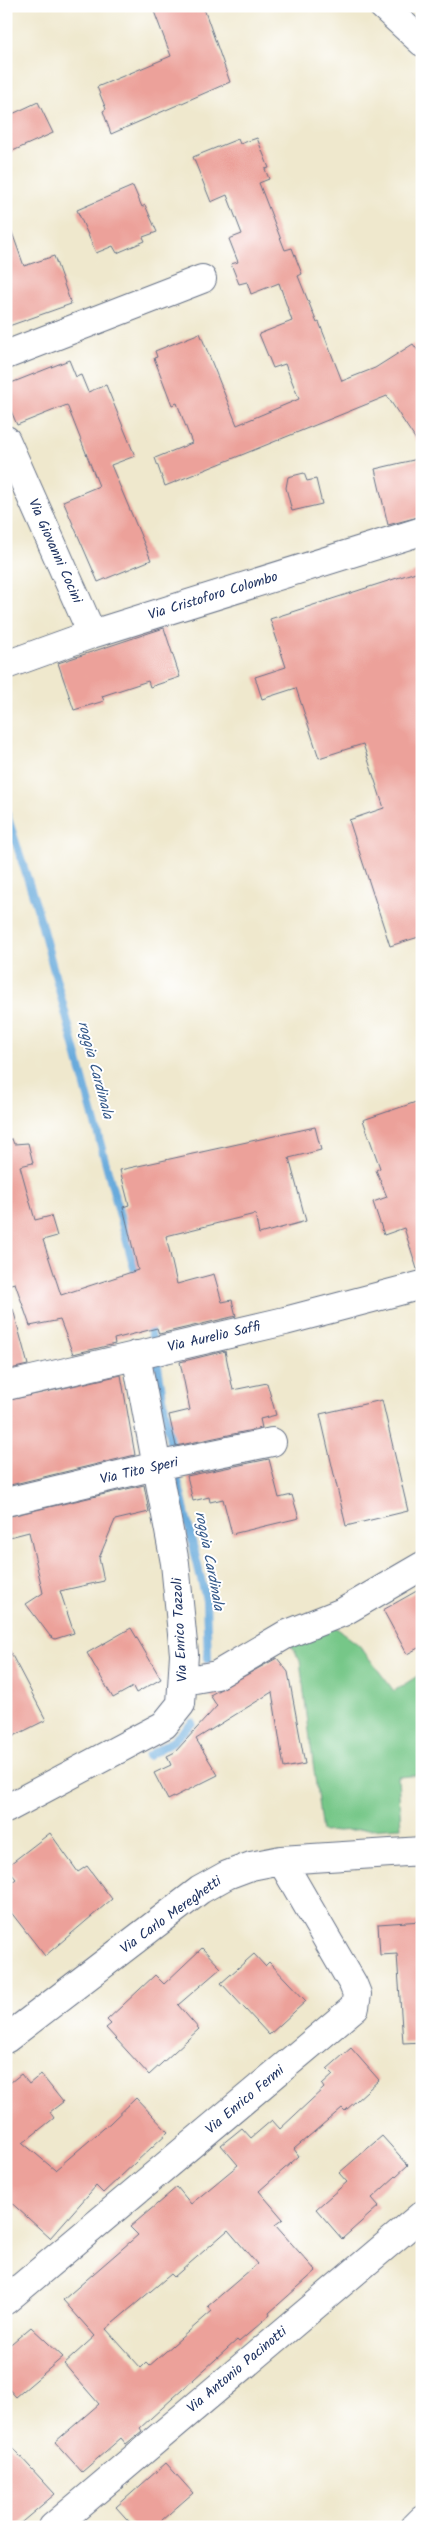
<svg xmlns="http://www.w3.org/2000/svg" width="428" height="2533" viewBox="0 0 428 2533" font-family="Kalam,sans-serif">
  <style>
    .green { fill: #76c788; stroke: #487b73 }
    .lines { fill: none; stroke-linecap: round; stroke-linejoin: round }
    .stream { stroke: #68aadc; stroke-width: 8 }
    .building { fill: #eca19a; fill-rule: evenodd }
    .minor-casing { stroke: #657085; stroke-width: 30 }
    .minor { stroke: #fff; stroke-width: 28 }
    .labels { text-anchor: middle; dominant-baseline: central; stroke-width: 4; stroke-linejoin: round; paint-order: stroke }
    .street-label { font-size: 14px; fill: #1b2f5e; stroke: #fff }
    .water-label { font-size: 15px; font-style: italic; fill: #365a8a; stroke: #fff }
  </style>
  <rect width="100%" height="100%" fill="#fff"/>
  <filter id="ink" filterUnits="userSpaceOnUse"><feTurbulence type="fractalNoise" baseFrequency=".02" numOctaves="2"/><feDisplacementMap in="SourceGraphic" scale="10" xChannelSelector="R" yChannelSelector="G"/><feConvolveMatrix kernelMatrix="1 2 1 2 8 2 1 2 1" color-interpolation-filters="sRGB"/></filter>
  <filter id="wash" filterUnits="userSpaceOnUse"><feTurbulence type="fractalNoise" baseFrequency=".0096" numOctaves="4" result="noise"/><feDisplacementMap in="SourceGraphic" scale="20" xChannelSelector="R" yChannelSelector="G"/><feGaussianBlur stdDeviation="1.12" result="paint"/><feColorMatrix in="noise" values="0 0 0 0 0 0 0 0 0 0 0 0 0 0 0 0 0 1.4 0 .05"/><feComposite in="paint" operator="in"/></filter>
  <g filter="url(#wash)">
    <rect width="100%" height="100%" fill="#efe8cd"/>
    <path class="green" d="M331,1624L359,1645L394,1691L422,1673V1775L398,1777L401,1827L322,1832L300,1661L290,1643Z"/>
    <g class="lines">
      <path class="stream" d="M6,812L37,908L137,1279
        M148,1322L152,1337
        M157,1360L172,1454
        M175,1469L206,1600L208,1659
        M148,1756L173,1741L192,1723"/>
    </g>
    <g id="blocks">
      <path class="building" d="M152,6H203L230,82L111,134L103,111L106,109L97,87L171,56Z
        M38,102L53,133L6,154V117Z
        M257,138L269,168L265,169L269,179L259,183L285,250L292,248L302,274L298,276L317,323L319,322L342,381L375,368L413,344L422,356V449L387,396L165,486L155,458L192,443L177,403L172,405L154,358L157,357L155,351L200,333L237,425L299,399L285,364L273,368L259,334L292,321L279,283L251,294L247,282L239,284L231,264L238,262L229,239L242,234L227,195L211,202L193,157L238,139L240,144Z
        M133,186L142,207L145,205L157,232L143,237L145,241L117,253L113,246L96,253L77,210Z
        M6,224H9L24,266L54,256L71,304L6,327Z
        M69,360L76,377L81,375L88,392L106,385L135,456L111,465L151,560L98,582L63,501L99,486L67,405L17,425L6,399V385Z
        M422,458V516L388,525L375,469Z
        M304,473L307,481L316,479L322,504L292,511L286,488L288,477Z
        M422,570V936L390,946L349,820L384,808L363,744L319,758L296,688L262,699L255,677L286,667L270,619Z
        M164,628L180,677L150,687L148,681L102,696L104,701L74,710L58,663Z
        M422,1100V1269H417L404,1228L384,1235L373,1202L387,1197L376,1170L380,1168L363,1120Z
        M315,1127L321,1150L289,1158L306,1221L259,1234L255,1214L166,1236L177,1284L214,1274L222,1302L232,1300L236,1316L159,1334L157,1328L114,1339L115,1344L73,1354L60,1320L30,1326L15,1283L6,1285V1140L12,1139L14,1144L28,1143L33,1163L20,1166L35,1220L51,1216L57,1236L43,1240L61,1295L138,1270L123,1207L129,1205L120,1170Z
        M13,1309L28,1365L6,1370V1310Z
        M225,1351L233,1390L267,1383L276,1415L260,1419L262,1428L176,1446L169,1415L190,1410L180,1362Z
        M121,1375L135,1455L6,1486V1401Z
        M382,1400L408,1511L346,1526L320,1414Z
        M269,1459L279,1498L292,1495L299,1518L232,1534L223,1499L210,1502L209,1497L193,1501L187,1476Z
        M144,1485L149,1512L115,1520L99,1558L104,1581L60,1591L74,1633L55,1639L50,1636L26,1604L43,1593L29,1532L6,1538V1517Z
        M422,1588V1646L407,1654L383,1610Z
        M131,1628L161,1679L136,1693L133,1687L113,1698L87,1653Z
        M6,1644L46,1720L6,1740Z
        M277,1658L288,1672L305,1764L284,1768L272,1692L196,1739L218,1775L168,1800L154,1773L171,1765L167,1756L175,1752L217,1706L210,1695Z
        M50,1833L78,1872L87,1866L112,1899L45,1956L6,1906V1887L16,1879L6,1867Z
        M422,1921V2042L403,2043L397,1954L380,1955L378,1924Z
        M202,1948L221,1968L178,2005L199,2029L149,2075L106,2028L111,2024L107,2020L155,1975L164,1984Z
        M254,1954L265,1966L269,1962L306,2001L269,2035L221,1983Z
        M351,2048L379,2080L345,2111L342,2108L294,2149L299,2156L259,2191L283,2219L275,2225L316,2271L269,2313L270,2315L239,2342L237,2340L140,2428L142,2431L126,2444L121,2438L82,2472L55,2442L99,2404L64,2364L95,2336L63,2300L138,2235L130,2227L177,2187L191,2204L238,2165L221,2145L242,2128L251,2138L272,2120L280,2129L324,2088L322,2085L333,2075L327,2069ZM228,2230L257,2264L208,2306L212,2311L149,2366L146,2363L141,2368L106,2329L171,2274L174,2277Z
        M21,2074L29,2084L41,2074L63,2102L50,2112L54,2118L23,2143L55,2170L110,2123L136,2098L168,2132L103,2193L96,2186L50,2238L6,2198V2086Z
        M382,2136L408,2165L372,2198L379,2206L342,2239L316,2209L347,2182L339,2173Z
        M31,2327L63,2357L16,2397L6,2386V2348Z
        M6,2441L55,2494L16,2527H6Z
        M166,2463L193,2493L154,2527H134L116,2507Z"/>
    </g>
  </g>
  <g filter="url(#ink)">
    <use href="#blocks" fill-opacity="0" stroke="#657085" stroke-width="1"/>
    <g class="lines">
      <defs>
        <path id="minor" d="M383,6L422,42
          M6,355L202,279
          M6,440L92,634
          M6,665L92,634L422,531
          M6,1386L285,1321L422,1285
          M6,1502L156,1466L272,1442
          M184,1681L217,1675L285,1635L343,1612L422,1566
          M6,1809L164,1725L181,1704L184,1654L175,1563L136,1355
          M6,2039L200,1890L227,1875L251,1866L281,1860L422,1851
          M6,2300L355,2007L357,1994L353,1984L281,1860
          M53,2527L422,2215
          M415,2527L422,2520"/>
      </defs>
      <use href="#minor" class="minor-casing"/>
      <use href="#minor" class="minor"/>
    </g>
  </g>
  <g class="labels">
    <g class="street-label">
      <text transform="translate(55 551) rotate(66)">Via Giovanni Cocini</text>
      <text transform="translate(213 596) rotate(-17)">Via Cristoforo Colombo</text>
      <text transform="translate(214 1337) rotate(-13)">Via Aurelio Saffi</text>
      <text transform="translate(139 1471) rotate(-13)">Via Tito Speri</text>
      <text transform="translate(180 1630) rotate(-93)">Via Enrico Tazzoli</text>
      <text transform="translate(171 1915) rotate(-36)">Via Carlo Mereghetti</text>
      <text transform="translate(245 2100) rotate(-40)">Via Enrico Fermi</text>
      <text transform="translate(237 2370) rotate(-40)">Via Antonio Pacinotti</text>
    </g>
    <g class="water-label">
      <text transform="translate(95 1070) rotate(75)">roggia Cardinala</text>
      <text transform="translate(209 1561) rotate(79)">roggia Cardinala</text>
    </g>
  </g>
  <rect width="428" height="2533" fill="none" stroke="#fff" stroke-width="25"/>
</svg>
